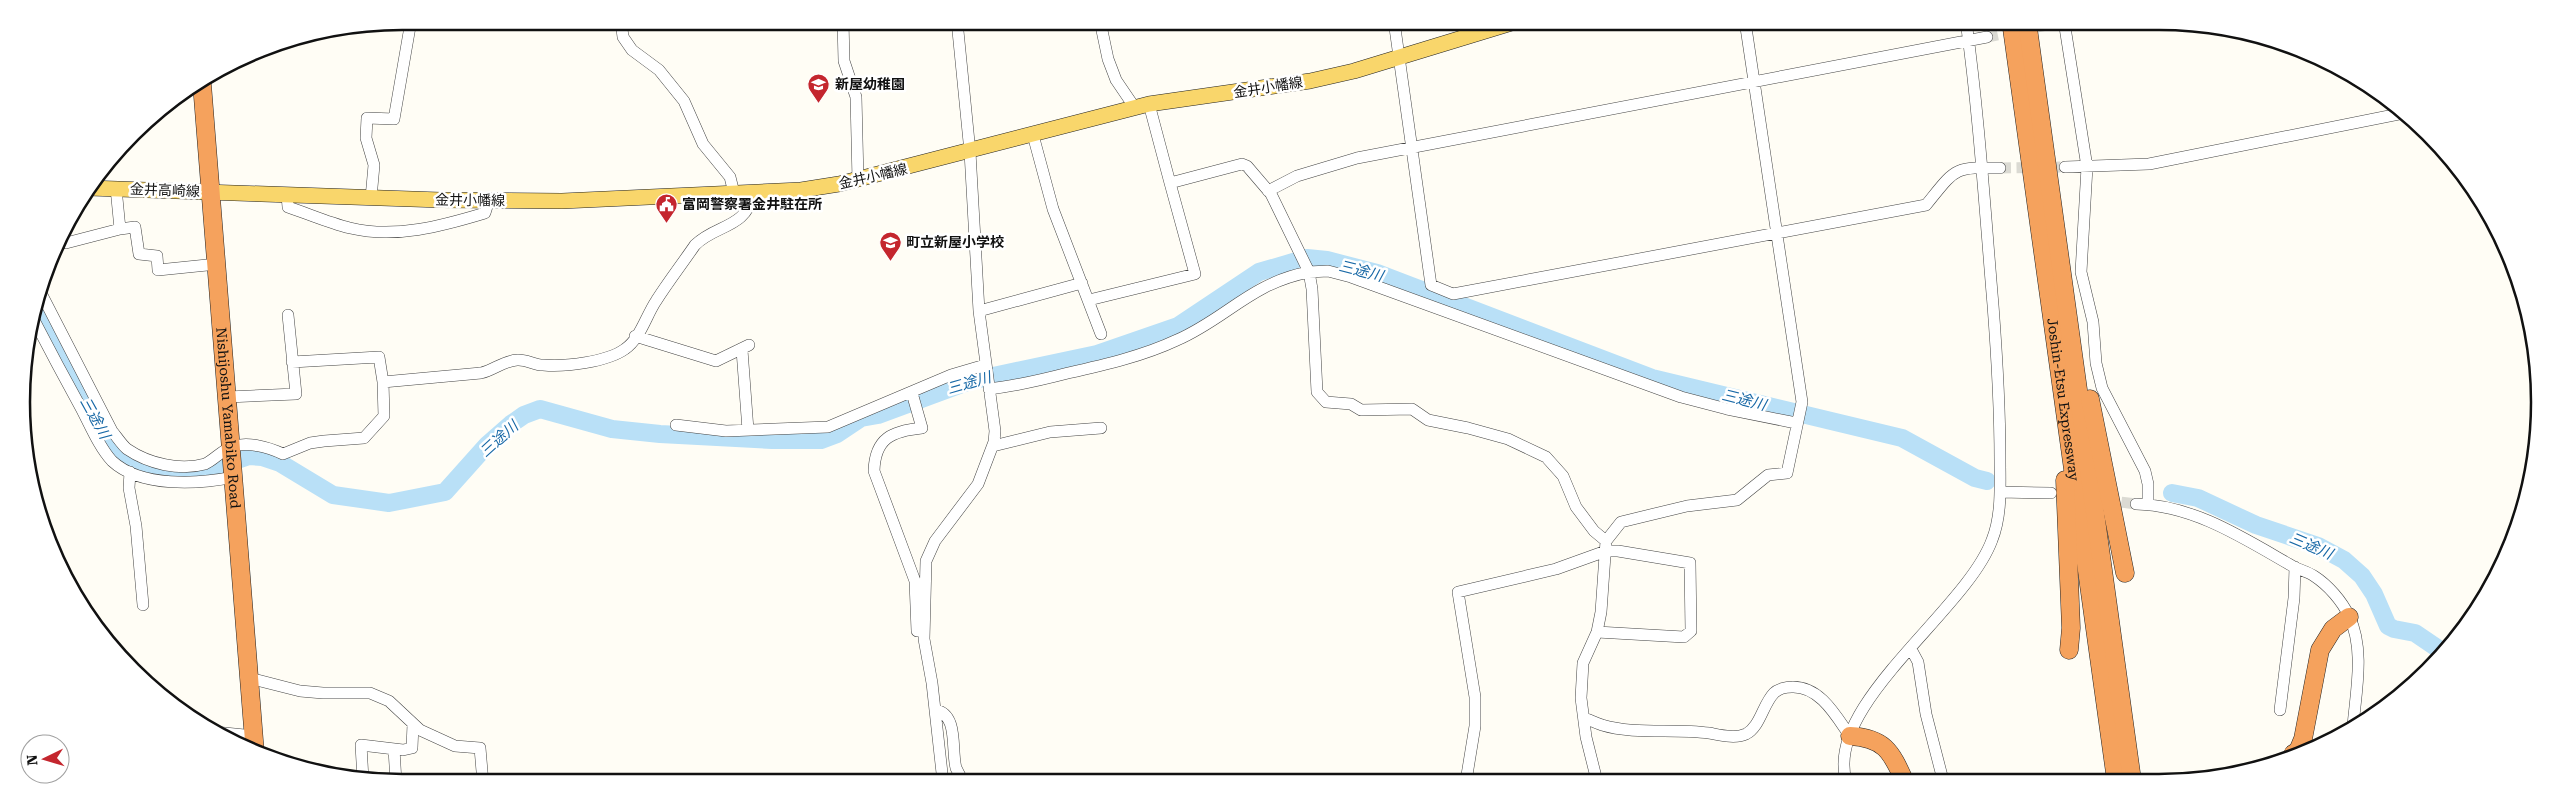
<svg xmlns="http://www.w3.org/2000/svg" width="2561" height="804" viewBox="0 0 2561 804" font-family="'Roboto Serif','Noto Sans JP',serif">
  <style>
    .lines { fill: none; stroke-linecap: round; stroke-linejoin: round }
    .river { stroke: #b9e0f7; stroke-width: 18 }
    .minor-tunnel { stroke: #dbdad3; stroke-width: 11; stroke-dasharray: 11 5.5; stroke-linecap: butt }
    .minor-casing { stroke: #444; stroke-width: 12 }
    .major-casing { stroke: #222; stroke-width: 16 }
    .highway-casing { stroke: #222; stroke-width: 19 }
    .minor { stroke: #fff; stroke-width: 11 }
    .major { stroke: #f9d66b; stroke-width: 15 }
    .highway { stroke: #f5a25d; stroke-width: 18 }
    .labels { text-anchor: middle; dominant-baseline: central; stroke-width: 5; stroke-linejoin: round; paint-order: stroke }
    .poi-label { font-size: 14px; font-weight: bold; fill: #111; stroke: #fff; text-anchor: start }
    .street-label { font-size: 14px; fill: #111; stroke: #fff }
    .water-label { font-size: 15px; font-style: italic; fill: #1768a6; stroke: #fff }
    .rim { fill: none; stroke: #111; stroke-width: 2.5 }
  </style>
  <rect width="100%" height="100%" fill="#fffdf5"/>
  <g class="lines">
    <path class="river" d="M38,309L102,432L114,451L134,465L153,472L193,475L249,456L262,457L280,463L333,495L389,503L445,492L487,445L511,424L524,415L540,409L612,429L660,434L772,440H821L837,434L861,418L878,415L970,381L1097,354L1178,326L1259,272L1307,258L1327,260L1377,273L1652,378L1902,438L1975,478L1987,481
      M2172,493L2198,498L2256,525L2318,546L2344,560L2362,576L2374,594L2388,626L2394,629L2415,633L2443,652"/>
    <path class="minor-tunnel" d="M1987,37L2047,25
      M2000,168L2065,167
      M2105,500L2136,504"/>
    <defs>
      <path id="minor" d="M621,21L623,37L632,50L659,70L684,101L703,144L730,177L734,193
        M843,21L844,61L856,97L858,180
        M1100,21L1108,59L1116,80L1135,108
        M1394,21L1431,285L1453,294L1926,205C1956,168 1953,167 2000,168
        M2064,21L2087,167L2081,272L2093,322L2096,363L2102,388L2145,471L2148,484V504
        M2047,25L2064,21
        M1033,135L1053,209L1101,334
        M2065,167L2149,164L2404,113
        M1268,191L1297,176L1357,158L1987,37
        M287,195L288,207C309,214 329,223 350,228C395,239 442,226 485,213L489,200
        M371,198L374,165L366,138L367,118L394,119L411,21
        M120,229L135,227L139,254L157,256L158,270L217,264
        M66,243L120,229L116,188
        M42,295L112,431C117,437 122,445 127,449C149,464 180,471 205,464C214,460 221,451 231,447C247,441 268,447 283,454L310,443L324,441L364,438L384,416L383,382L481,373C494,370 503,361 517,360C526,359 534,365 543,365C565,367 607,362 625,349C640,339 646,316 656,301C668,282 682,264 695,245C716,224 746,229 753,194
        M1089,300L1195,274L1170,183
        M979,311L1082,283
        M34,320C49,349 65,379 81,408C90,425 99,447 112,461C141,488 199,484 234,477
        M635,336L716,361L749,345
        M742,350L748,430
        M292,362L379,357L383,382
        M989,389C1015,386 1041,380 1068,373C1104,365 1143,356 1177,340C1227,318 1251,283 1309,272L1271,194L1247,166L1242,164L1170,183L1149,104
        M912,393L922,428C892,431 875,438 874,471L915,581L917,631
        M227,397L296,394L288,315
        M676,425L726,431L828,427L951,375L985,365
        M993,446L1050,432L1101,428
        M130,472L129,488L136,526L143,605
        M2000,492L2051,493
        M2136,504C2194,505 2245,539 2294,567C2300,570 2308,572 2314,576C2328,585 2342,601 2349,616C2365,649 2356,691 2353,726
        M1606,541L1594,531L1576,507L1563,476L1546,457L1508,439L1468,428L1428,420L1412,409L1361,410L1351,404L1326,402L1317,392L1312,289L1309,272L1328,271L1351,277L1681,397L1727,409L1796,423
        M1911,649L1918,662L1926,714L1943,780
        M249,678L300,691L323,693H370L389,701L420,730L455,746L480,748L483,783
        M935,710C959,714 951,750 956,768C958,772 961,777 963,782
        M2280,710L2294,598L2295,567
        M1584,718C1590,720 1596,723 1602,725C1635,735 1674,728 1709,733C1720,735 1735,739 1746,734C1760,727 1763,704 1774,693C1778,689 1786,687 1792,687C1820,686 1836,716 1850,736
        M215,732L254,736
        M394,749L396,782
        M363,779L361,745L403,750L412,748L413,724
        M1846,780C1825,704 1966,611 1992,540C2002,515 2000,486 2000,460C2000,408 1997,357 1993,305C1985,211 1979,115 1966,21
        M1466,781L1475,726V697L1458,592L1556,569L1606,551H1618L1690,563L1691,631L1684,637L1597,632
        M1597,781L1586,737L1581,698L1583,663L1597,632L1601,612L1606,541L1621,522L1687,506L1737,500L1768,475L1787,473L1802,402L1745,21
        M943,782L932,683L924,639L926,561L935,541L978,484L994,442L995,431L979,311L970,152L957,21"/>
      <path id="major" d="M89,188L441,200L562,201L801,190L839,184L1149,104L1310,81L1354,71L1518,21"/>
      <g id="highway">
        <path id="s1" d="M2011,21L2116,780"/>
        <path d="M2027,21L2132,780"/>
        <path id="s2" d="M202,84L255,753"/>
        <path d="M2090,399L2125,573"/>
        <path d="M2065,480L2071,628L2069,650"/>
        <path d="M1850,736C1884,738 1891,751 1904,780"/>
        <path d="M2293,754L2298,751L2303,739L2320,650L2333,629L2349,617"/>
      </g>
    </defs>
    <use href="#minor" class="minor-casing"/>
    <use href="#major" class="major-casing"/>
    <use href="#highway" class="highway-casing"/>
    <use href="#minor" class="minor"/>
    <use href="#major" class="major"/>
    <use href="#highway" class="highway"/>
  </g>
  <defs>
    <symbol id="school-pin" viewBox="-11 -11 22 30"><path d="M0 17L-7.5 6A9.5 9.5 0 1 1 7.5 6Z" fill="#c4262e" stroke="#fff"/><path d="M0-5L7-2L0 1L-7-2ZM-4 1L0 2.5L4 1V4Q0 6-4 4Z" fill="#fff"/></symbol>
    <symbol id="civic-pin" viewBox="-11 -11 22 30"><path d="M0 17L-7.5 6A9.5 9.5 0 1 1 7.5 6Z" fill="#c4262e" stroke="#fff"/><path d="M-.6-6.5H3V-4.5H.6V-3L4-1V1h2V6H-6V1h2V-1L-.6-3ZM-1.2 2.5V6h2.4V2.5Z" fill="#fff"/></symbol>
  </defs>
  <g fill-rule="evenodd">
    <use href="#school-pin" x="806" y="72" width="25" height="34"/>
    <use href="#civic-pin" x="654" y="192" width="25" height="34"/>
    <use href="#school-pin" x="878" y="230" width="25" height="34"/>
  </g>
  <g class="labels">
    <g class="poi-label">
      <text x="835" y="84">新屋幼稚園</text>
      <text x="682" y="204">富岡警察署金井駐在所</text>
      <text x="906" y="242">町立新屋小学校</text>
    </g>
    <g class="street-label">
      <text transform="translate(1268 87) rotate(-9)">金井小幡線</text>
      <text transform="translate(873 176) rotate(-13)">金井小幡線</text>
      <text transform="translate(165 190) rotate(2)">金井高崎線</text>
      <text transform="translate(470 200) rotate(1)">金井小幡線</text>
      <text stroke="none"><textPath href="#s1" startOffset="382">Joshin-Etsu Expressway</textPath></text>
      <text stroke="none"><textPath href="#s2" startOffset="335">Nishijoshu Yamabiko Road</textPath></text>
    </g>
    <g class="water-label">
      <text transform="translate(1361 271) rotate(14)">三途川</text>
      <text transform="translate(969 383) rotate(-16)">三途川</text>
      <text transform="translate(1744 400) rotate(14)">三途川</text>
      <text transform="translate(95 418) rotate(61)">三途川</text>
      <text transform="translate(499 439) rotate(-42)">三途川</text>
      <text transform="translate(2311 546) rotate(23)">三途川</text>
    </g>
  </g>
  <path d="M0 0H2561V804H0ZM402 30H2159A372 372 0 0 1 2531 402V402A372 372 0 0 1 2159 774H402A372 372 0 0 1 30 402V402A372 372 0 0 1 402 30Z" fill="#fff" fill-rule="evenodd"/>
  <path class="rim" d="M402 30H2159A372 372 0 0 1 2531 402V402A372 372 0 0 1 2159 774H402A372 372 0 0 1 30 402V402A372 372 0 0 1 402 30Z"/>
  <g transform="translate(45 759) rotate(265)"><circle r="24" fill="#ffffff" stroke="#a0a0a0"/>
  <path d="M0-4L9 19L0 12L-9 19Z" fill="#c4262e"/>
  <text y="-8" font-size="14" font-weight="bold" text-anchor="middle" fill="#111111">N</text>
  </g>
</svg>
